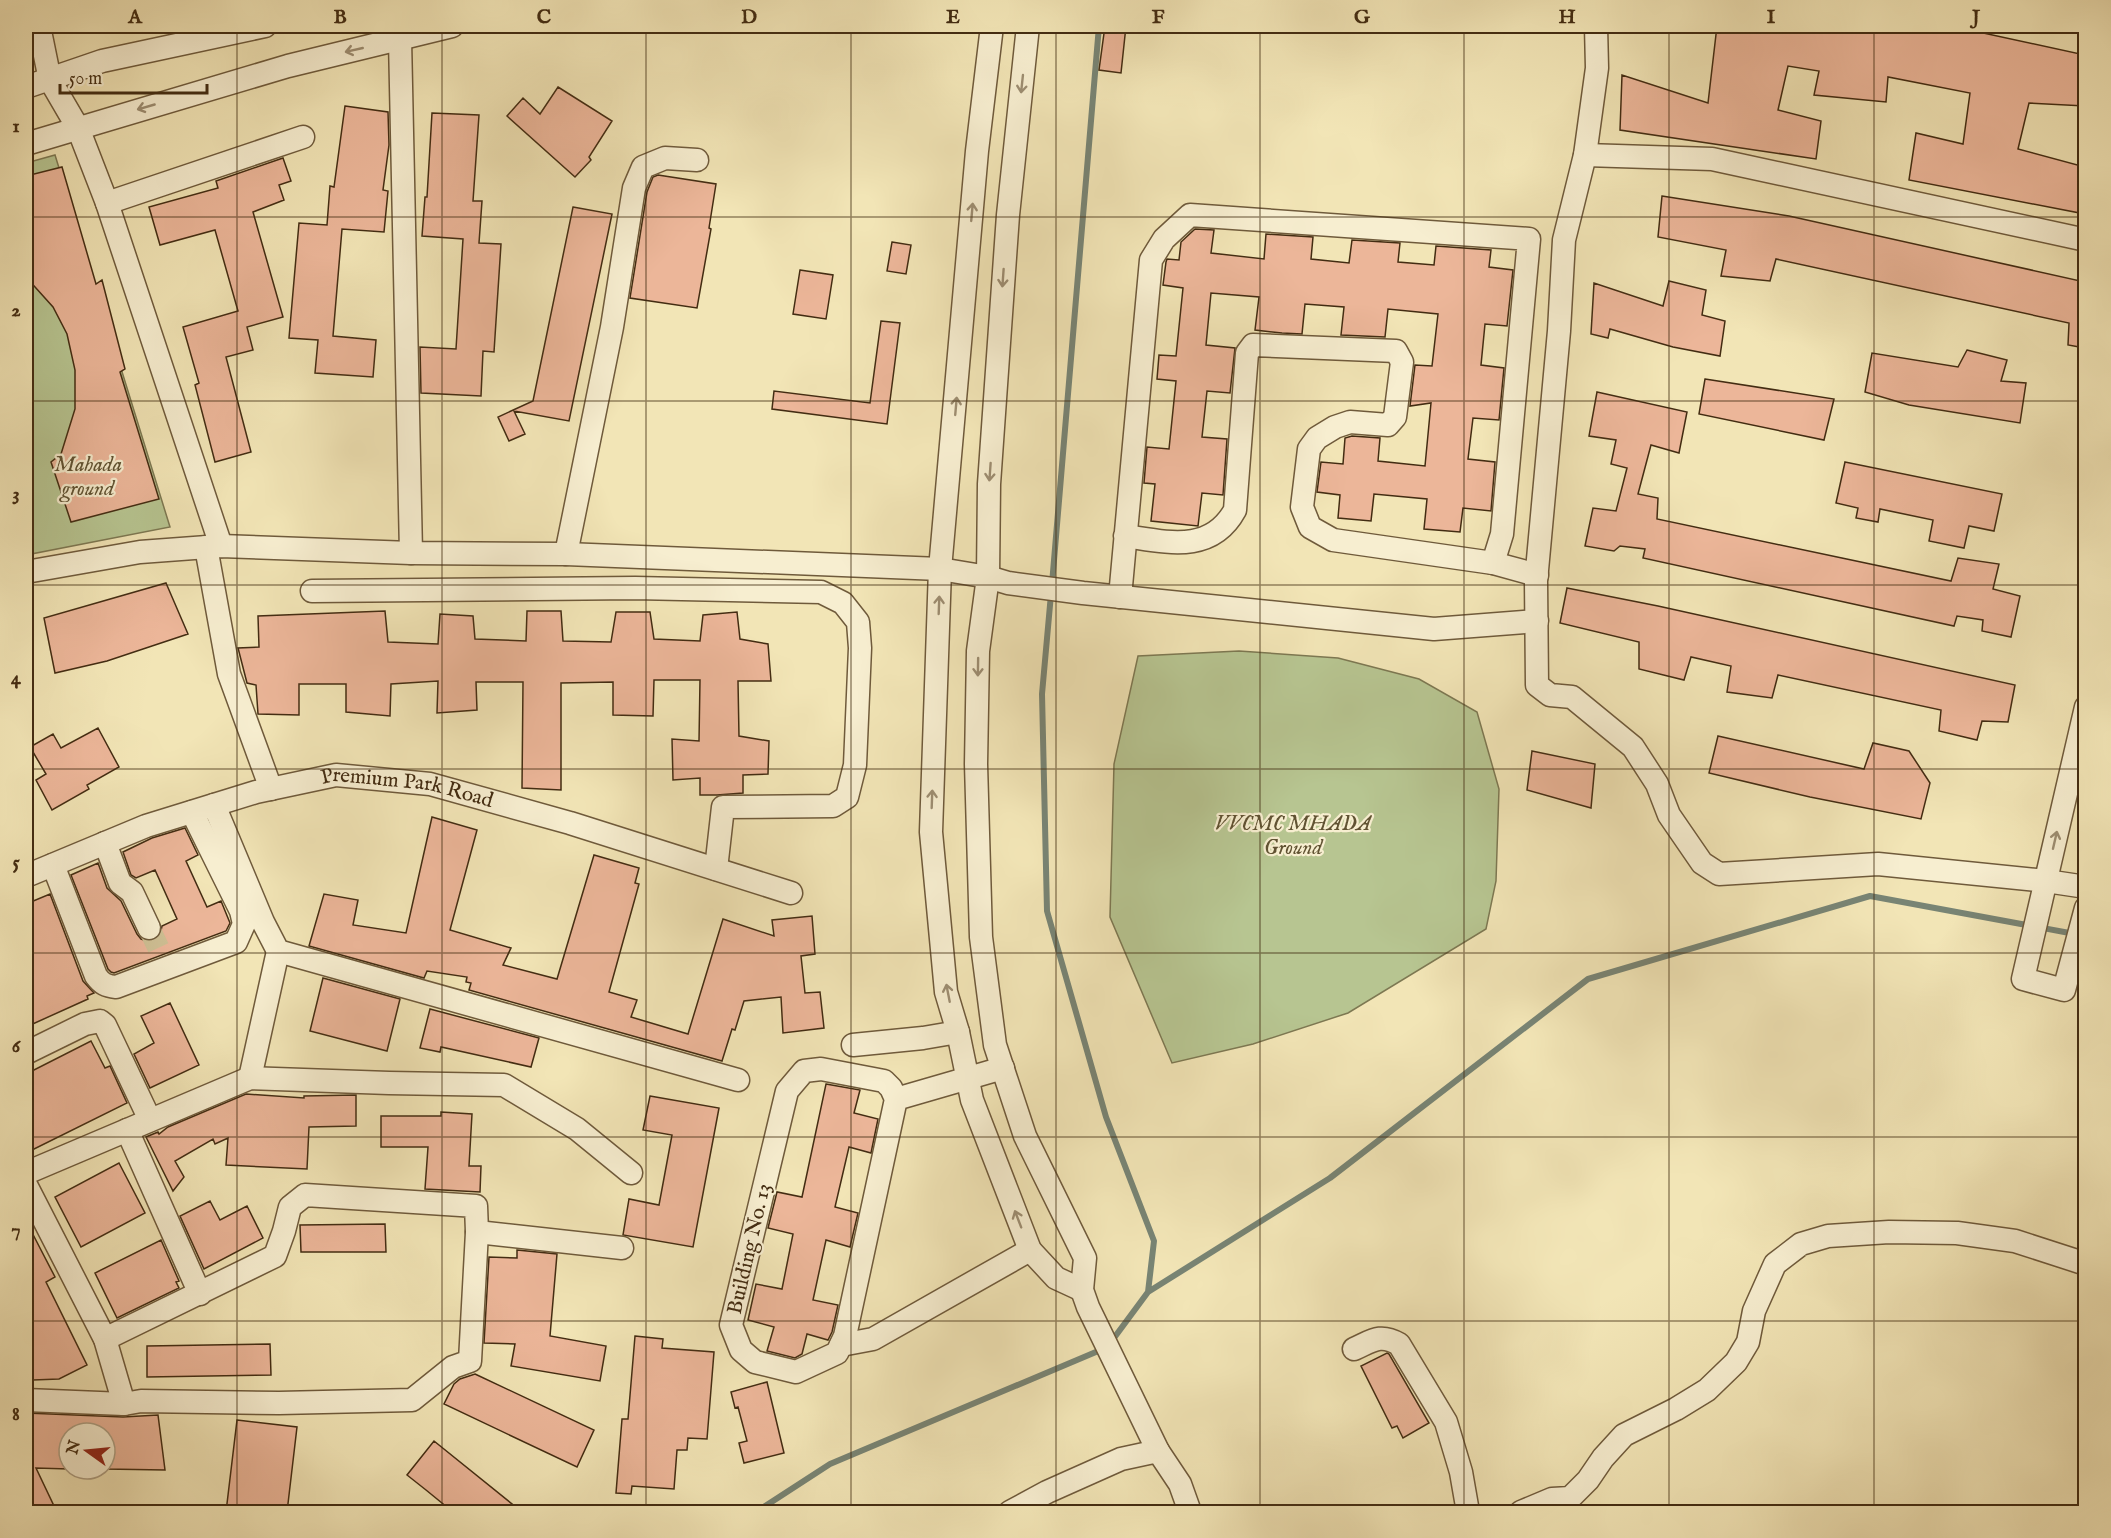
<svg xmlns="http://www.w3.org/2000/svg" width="2111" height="1538" viewBox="0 0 2111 1538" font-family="'IM FELL English',serif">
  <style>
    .green { fill: #b7c591; stroke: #7d7852; stroke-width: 1.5 }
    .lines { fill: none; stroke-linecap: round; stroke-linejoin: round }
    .stream { stroke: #788474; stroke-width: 6 }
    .building { fill: #ecb699; stroke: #432c12; stroke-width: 1.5 }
    .minor-tunnel { stroke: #cfc095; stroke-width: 22; stroke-dasharray: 22 11; stroke-linecap: butt }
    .minor-casing { stroke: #6f5a3b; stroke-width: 25 }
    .minor { stroke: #f7eed0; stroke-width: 22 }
    .oneway { stroke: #9d8d71 }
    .grid { fill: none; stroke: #432c12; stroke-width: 1.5; stroke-opacity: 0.55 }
    .labels { text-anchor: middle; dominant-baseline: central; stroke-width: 4.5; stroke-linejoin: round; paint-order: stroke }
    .park-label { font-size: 21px; font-style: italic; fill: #605232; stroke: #f7eed0 }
    .street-label { font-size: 21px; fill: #432c12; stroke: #f7eed0 }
    .neatline { fill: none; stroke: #432c12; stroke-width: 2 }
    .grid-label { font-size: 20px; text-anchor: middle; font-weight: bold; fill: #432c12 }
  </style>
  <rect width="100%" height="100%" fill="#f2e5b6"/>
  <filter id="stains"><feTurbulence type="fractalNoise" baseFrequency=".00333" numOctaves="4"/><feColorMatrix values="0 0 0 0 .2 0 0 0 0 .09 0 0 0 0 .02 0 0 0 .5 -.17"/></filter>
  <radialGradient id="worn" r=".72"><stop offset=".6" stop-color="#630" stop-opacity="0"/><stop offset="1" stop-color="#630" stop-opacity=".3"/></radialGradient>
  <path class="green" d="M55,155L170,527L26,555V163Z
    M1239,651L1338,658L1419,679L1477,712L1499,789L1496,881L1486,929L1348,1013L1253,1044L1172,1063L1110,917L1114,764L1138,656Z"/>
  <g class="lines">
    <path class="stream" d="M1052,584L1099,26
      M1051,594L1042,694L1047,911L1106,1117L1154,1241L1148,1292L1111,1342
      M1148,1292L1330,1178L1588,979L1870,896L2075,934
      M756,1512L830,1464L1103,1349"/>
  </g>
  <path class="building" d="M1105,26H1126L1121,73L1099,70Z
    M1717,26H1951L2085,55V106L2029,103L2018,149L2085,167V214L1909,180L1916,133L1963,144L1970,93L1888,77L1886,102L1814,95L1819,71L1788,66L1778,110L1821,121L1816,159L1620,130L1622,75L1708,103Z
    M558,87L612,121L589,157L591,160L575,177L507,116L523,98L540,114Z
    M345,106L388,112L389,145L383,190L388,191L384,232L342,229L333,336L376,340L373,377L315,373L318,340L289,338L299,223L327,225L330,186L334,187Z
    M432,113L479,115L473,201H482L479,243L501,244L494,352L483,351L481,396L421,393L420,347L456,349L463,239L422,236L425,197H427Z
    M283,158L291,181L279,185L284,200L253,212L283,317L247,327L253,350L226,357L251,452L215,462L195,385L199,383L183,327L238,311L215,230L160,245L149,207L218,188L216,181Z
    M62,167L96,284L102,280L125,369L120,372L159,499L71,522L51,462L61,454L75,409V370L67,334L53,307L26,277V176Z
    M658,175L716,184L709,228L711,229L697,308L630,298L647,192L653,177Z
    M1662,196L1789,216L2085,282V348L2068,345L2069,323L1776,259L1770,281L1721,276L1726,250L1658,237Z
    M573,207L612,214L569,421L514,411L525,434L509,441L498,417L533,401Z
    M1195,229L1214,230L1211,253L1264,259L1266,234L1313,237L1311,259L1349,263L1352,240L1400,243L1398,262L1434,265L1436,246L1491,250L1489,267L1513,270L1507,326L1485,324L1481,365L1504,368L1499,420L1473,418L1468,459L1495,462L1491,511L1463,508L1460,532L1424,529L1427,499L1374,494L1371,521L1338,518L1340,495L1317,492L1321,462L1343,464L1345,438L1352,436L1380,438L1378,461L1425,466L1431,403L1410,406L1415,365L1432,366L1438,314L1388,309L1385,337L1341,335L1344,307L1305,304L1302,334L1282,333L1255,330L1259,297L1211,293L1206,345L1235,348L1230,393L1207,391L1202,437L1227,439L1223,495L1202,493L1198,526L1151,521L1155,484L1144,483L1147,447L1169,449L1176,381L1157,379L1159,355L1176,356L1183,288L1163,285L1166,262L1167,259L1179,260L1181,242Z
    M892,242L911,245L906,274L887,271Z
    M800,270L833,275L826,319L793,314Z
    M1669,281L1706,290L1702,315L1725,321L1720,356L1673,347L1610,329L1608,338L1591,334L1594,283L1663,306Z
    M881,321L900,323L887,424L772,409L774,391L870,403Z
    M1967,350L2007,360L2001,381L2026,383L2020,423L1909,405L1865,392L1872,353L1958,367Z
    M1705,379L1834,399L1824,440L1699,414Z
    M1597,392L1687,412L1679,453L1651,445L1638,494L1658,498L1657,519L1951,581L1958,558L1999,564L1993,589L2020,596L2011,637L1982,631L1983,620L1957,616L1954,626L1643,558L1645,549L1620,546L1614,551L1585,546L1593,508L1616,511L1627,468L1611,464L1616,440L1589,436Z
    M1845,462L2002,494L1994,531L1969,526L1964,548L1929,541L1933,520L1880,509L1878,522L1856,518L1858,508L1836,503Z
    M166,583L188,634L107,661L55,673L44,618Z
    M1567,588L1658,606L2015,685L2008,722L1982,721L1977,740L1939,731L1941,710L1778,675L1772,698L1727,692L1731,666L1691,657L1684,680L1639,669V642L1560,623Z
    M385,611L388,642L438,644L440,614L473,616L475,639L526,641L527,611H561L563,641L611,642L616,612H650L654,639L700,641L703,615L737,612L740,639L768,644L771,681H738L739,736L769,741L768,774L743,775V793L717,795H700V778L673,780L672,739L699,741L700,680H654L653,716L613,715V682L561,683V790L522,788L523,682H476L477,710L437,713L438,681L391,684L390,716L346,712V684H299V715L258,714L256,685L247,683L238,648L259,647L258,616Z
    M98,728L119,767L87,785L89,789L52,810L36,780L46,774L30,747L53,734L61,748Z
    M1718,736L1864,769L1873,743L1909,751L1930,783L1921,819L1810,797L1709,773Z
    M1532,751L1595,764L1591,808L1527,790Z
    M432,817L477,830L450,930L511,948L503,965L557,979L594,855L639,868L635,883L639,884L609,992L637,1000L631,1017L688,1034L723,919L774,936L772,920L812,916L815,954L801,956L805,993L820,992L824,1028L783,1033L781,997L744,1001L735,1030L732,1029L722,1061L469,990L471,983L466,982L467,977L427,971L424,978L309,946L324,894L358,900L353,925L406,933Z
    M185,828L198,855L186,861L207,907L221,901L230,923L226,931L114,973L111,972L108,969L71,875L98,863L107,888L121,901L137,934L141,939L147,941L154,940L160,935L162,926L177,919L155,870L136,878L131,875L123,852L152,838Z
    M50,894L83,981L94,993L87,996L88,999L26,1027V981L32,978L26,962V904Z
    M323,978L400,999L387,1051L310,1031Z
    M170,1003L199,1065L150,1088L134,1054L154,1043L141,1016Z
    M430,1009L539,1038L531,1067L441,1047L440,1052L420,1048Z
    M91,1041L105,1068L110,1066L127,1103L26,1153V1074Z
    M826,1084L860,1090L854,1113L878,1119L871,1153L849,1147L835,1207L858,1213L850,1247L826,1240L813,1300L838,1305L832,1332L828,1340L807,1334L802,1354L795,1358L767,1351L774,1327L748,1320L756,1284L782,1289L793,1234L768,1228L777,1192L802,1197Z
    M246,1094L304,1098V1096L356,1095V1126L309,1127L307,1169L226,1165L228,1138L215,1144L213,1139L175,1161L184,1177L173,1191L146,1137L158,1132L159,1134L168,1127Z
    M650,1096L719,1108L693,1247L623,1235L629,1199L659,1205L672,1135L643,1130Z
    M441,1112L472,1114L469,1166H481L480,1192L425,1189L428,1147H381V1116H441Z
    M119,1163L145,1213L81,1247L55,1197Z
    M210,1201L220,1220L247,1206L263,1238L204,1269L180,1216Z
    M26,1221L55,1277L46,1282L87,1365L59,1379L33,1380L26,1364Z
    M385,1224L386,1252H301L300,1225Z
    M161,1240L179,1281L176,1282L179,1288L117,1318L95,1273Z
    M517,1250L557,1254L550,1336L606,1346L600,1381L511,1366L515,1344L484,1343L489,1257L517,1258Z
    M635,1336L663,1339L662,1348L714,1352L707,1439L688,1438L687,1450H677L674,1489L632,1486L631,1494L616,1493L622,1419H628Z
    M270,1344L271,1375L147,1377V1346Z
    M1387,1353L1389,1354L1429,1423L1403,1438L1397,1426L1392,1428L1361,1366Z
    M475,1374L594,1430L577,1467L444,1404L454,1384L460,1379Z
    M767,1382L784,1453L744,1463L739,1443L747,1441L738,1407L735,1408L731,1392Z
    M26,1413L123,1417L158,1415L165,1470L105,1469V1433H69V1469L36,1468L54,1506L42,1512H26V1494L29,1492V1459H26Z
    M237,1420L297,1427L287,1512H226Z
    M434,1441L522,1512H453L426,1490L407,1475Z"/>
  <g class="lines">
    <path class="minor-tunnel" d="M149,928L165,962"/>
    <defs>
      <g id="minor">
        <path d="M39,26L50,80L78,128L107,203L221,546"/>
        <path d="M396,26L400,39L411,553"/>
        <path d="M992,26L977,151L940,569L931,832L946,992L958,1032L972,1100L1030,1250L1056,1278L1082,1290"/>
        <path d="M1028,26L1008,215L989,484L988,577L978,651L976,764L981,937L995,1045L1025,1136L1085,1258L1082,1290L1088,1307L1158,1451"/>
        <path d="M1596,26L1597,68L1585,155L1564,240L1559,331L1536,581L1537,685L1550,695L1572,697L1633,747L1657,784L1669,815L1702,863L1719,874L1878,864L2046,881L2086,887"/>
        <path d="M26,87L102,61L265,26"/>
        <path d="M26,144L288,66L452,26"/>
        <path d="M1585,155L1712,159L2086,240"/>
        <path d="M107,203L303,137"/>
        <path d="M206,547L229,674L271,789"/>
        <path d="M566,554L612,327L634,188L643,167L665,158L697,160"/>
        <path d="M1493,563L1537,575"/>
        <path d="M26,572L140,552L221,546L411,553L566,554L940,569L988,577L1008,583L1083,593L1434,629L1537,621"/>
        <path d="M312,591L635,588L821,592L843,603L858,622L860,648L855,765L847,797L833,806L723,807L716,869"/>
        <path d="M1120,597L1151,260L1164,239L1190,215L1529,239L1502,534L1493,563L1333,540L1310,527L1302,507L1309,449L1317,438L1335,427L1350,422L1388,425L1395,417L1402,362L1396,351L1253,345L1247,353L1235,510C1211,554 1167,542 1125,536"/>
        <path d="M2086,707L2023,979L2064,990L2086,908"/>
        <path d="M214,805L263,922L278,951L738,1080"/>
        <path d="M105,843L120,883L132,892L149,928"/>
        <path d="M53,865L96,976C102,984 106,986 116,987L236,942L244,924L241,911L192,812"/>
        <path id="s1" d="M26,876L146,826L256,792L336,775L430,784L570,823L791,893"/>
        <path d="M853,1045L923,1038L958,1032"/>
        <path d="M26,1053L85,1024L100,1021L105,1025L150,1120"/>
        <path d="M250,1078L278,951"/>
        <path d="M896,1099L891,1088L884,1081L821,1069L804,1071L787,1091L731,1325L741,1350L755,1362L796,1372L837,1353L845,1336L896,1099L1003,1068"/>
        <path d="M127,1130L200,1294"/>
        <path d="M26,1173L250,1078L389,1083L504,1085L577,1129L631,1173"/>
        <path d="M26,1185L105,1339L124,1404"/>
        <path d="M477,1232L622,1248"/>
        <path d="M841,1345L873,1339L1030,1250"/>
        <path d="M1354,1349C1372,1341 1380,1333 1399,1344L1446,1422L1461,1472L1468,1512"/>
        <path d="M26,1400L124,1404L141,1401L279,1403L412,1400L453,1367L470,1361L477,1232L476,1206L305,1195L290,1207L284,1231L275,1256L105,1339"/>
        <path d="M1010,1512L1047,1492L1121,1459L1158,1451L1180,1484L1190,1512"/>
        <path d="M1521,1512L1552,1499L1570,1498L1588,1480L1603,1458L1624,1435L1676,1409L1707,1390L1736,1362L1748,1342L1754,1311L1775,1264L1801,1244L1828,1236L1889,1232L1957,1233L2015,1241L2086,1264"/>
      </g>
    </defs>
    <use href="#minor" class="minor-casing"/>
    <use href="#minor" class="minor"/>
  </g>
  <defs><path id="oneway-shaft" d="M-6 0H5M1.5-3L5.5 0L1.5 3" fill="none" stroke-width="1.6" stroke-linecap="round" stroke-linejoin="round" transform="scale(1.5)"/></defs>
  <g class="oneway">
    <use href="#oneway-shaft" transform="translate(354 50) rotate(167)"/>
    <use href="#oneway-shaft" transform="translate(1022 84) rotate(96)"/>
    <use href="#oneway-shaft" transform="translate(146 107) rotate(164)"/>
    <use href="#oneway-shaft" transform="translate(972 212) rotate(-85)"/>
    <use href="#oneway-shaft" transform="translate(1003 278) rotate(94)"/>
    <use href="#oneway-shaft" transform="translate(956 406) rotate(-85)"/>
    <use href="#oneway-shaft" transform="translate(990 472) rotate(94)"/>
    <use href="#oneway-shaft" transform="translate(939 605) rotate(-88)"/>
    <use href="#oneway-shaft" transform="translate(978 667) rotate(91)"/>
    <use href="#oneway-shaft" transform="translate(932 799) rotate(-88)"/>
    <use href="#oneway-shaft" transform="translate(2055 840) rotate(-77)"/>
    <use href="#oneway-shaft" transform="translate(948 993) rotate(-101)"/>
    <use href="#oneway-shaft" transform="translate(1018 1219) rotate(-111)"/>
  </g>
  <path class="grid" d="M237,26V1512M442,26V1512M646,26V1512M851,26V1512M1056,26V1512M1260,26V1512M1464,26V1512M1669,26V1512M1874,26V1512M26,217H2086M26,401H2086M26,585H2086M26,769H2086M26,953H2086M26,1137H2086M26,1321H2086"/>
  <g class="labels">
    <g class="park-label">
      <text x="88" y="465">Mahada<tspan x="88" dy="24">ground</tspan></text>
      <text x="1293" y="824">VVCMC MHADA<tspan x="1293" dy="24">Ground</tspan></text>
    </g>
    <g class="street-label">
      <text stroke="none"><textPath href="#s1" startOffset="399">Premium Park Road</textPath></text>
      <text transform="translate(750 1249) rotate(-77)">Building No. 13</text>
    </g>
  </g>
  <rect width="2111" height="1538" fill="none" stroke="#f2e5b6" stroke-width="66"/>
  <g transform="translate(87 1451) rotate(285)"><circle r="28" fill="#f7eed0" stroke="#afa084" stroke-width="1.5"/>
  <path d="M0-4.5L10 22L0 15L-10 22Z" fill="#8f2418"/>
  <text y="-9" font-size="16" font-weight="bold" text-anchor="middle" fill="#432c12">N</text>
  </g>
  <path d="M60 84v9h147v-9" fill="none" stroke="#432c12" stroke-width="3"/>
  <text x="69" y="84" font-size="18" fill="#432c12" stroke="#f7eed0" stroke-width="4.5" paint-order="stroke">50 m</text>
  <rect x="33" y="33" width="2045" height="1472" class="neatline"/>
  <g class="grid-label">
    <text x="135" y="23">A</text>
    <text x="340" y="23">B</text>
    <text x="544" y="23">C</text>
    <text x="749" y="23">D</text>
    <text x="953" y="23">E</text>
    <text x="1158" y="23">F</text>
    <text x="1362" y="23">G</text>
    <text x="1567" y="23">H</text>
    <text x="1771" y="23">I</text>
    <text x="1976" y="23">J</text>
    <text x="16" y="132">1</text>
    <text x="16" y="316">2</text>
    <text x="16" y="500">3</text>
    <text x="16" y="684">4</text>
    <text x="16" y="868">5</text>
    <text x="16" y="1052">6</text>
    <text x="16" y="1236">7</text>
    <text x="16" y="1420">8</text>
  </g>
  <rect width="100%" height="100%" filter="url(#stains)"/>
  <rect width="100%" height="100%" fill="url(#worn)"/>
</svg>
